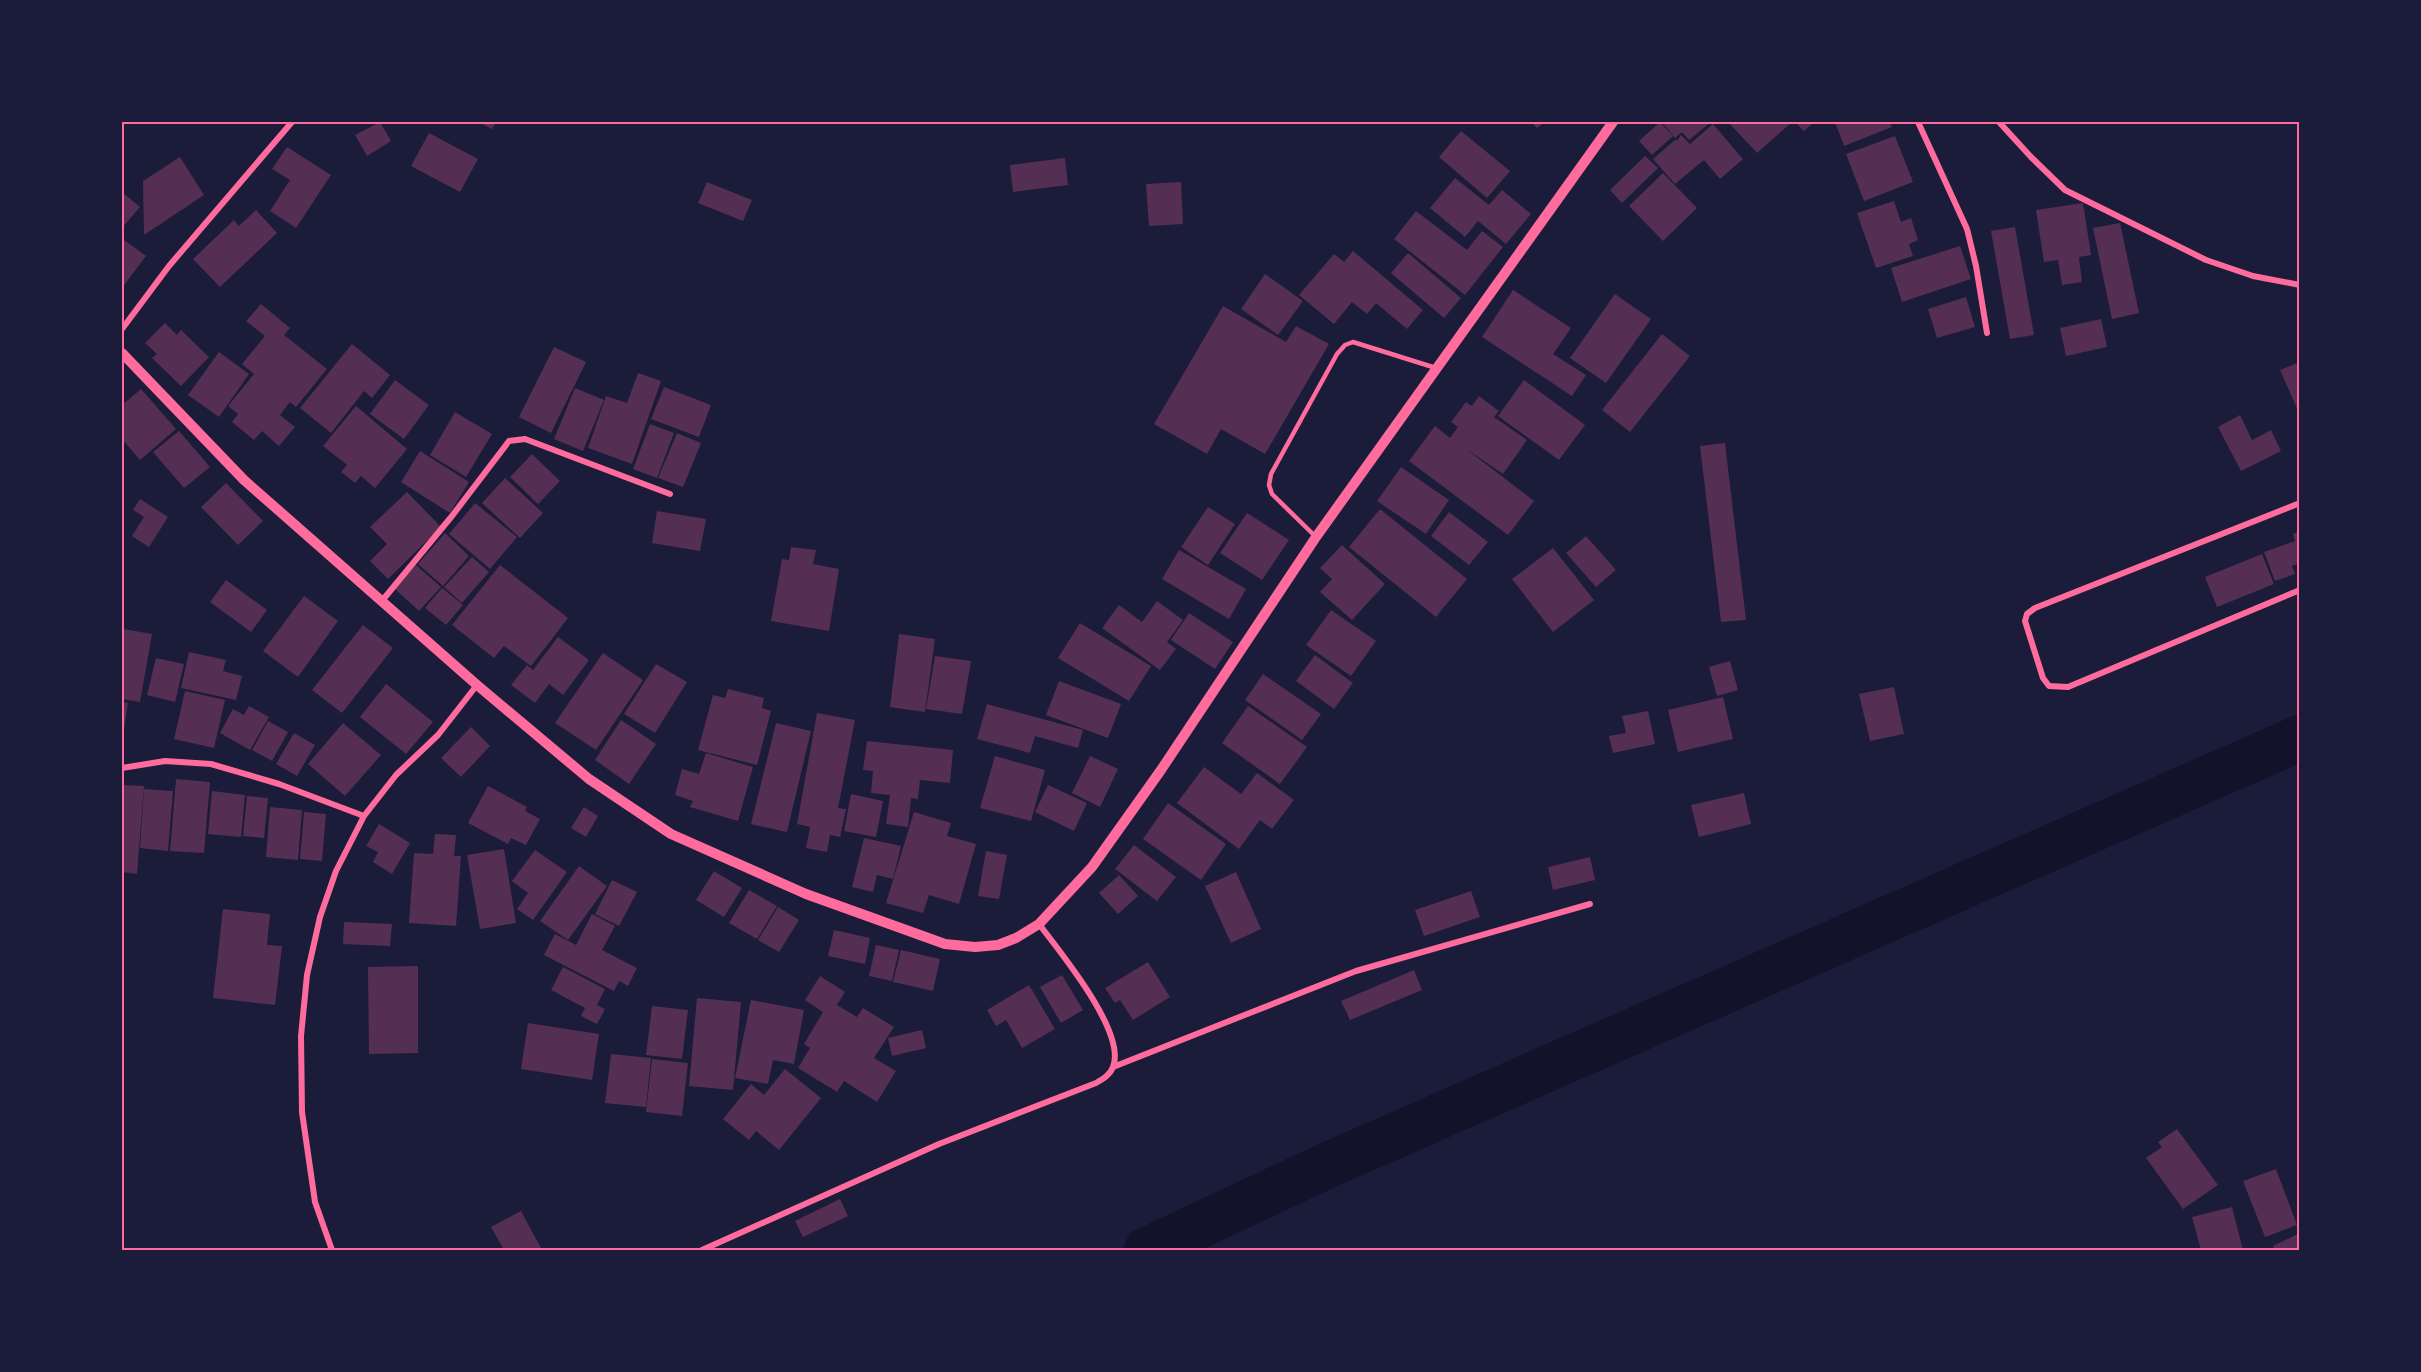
<svg xmlns="http://www.w3.org/2000/svg" width="2421" height="1372" viewBox="0 0 2421 1372" font-family="Montserrat,sans-serif">
  <style>
    .lines { fill: none; stroke-linecap: round; stroke-linejoin: round }
    .river { stroke: #12122b; stroke-width: 46 }
    .building { fill: #542f53 }
    .service { stroke: #ff6b9d; stroke-width: 4.5 }
    .minor { stroke: #ff6b9d; stroke-width: 6 }
    .tertiary { stroke: #ff6b9d; stroke-width: 10 }
    .neatline { fill: none; stroke: #ff6b9d; stroke-width: 2 }
  </style>
  <rect width="100%" height="100%" fill="#1b1b3a"/>
  <g class="lines">
    <path class="river" d="M1147,1250L1326,1166L2300,738"/>
  </g>
  <path class="building" d="M380,122L391,141L367,156L355,135Z
    M478,122H496L492,129Z
    M1531,122H1545L1537,128Z
    M1660,122L1673,136L1652,155L1639,141Z
    M1662,122H1711L1689,140L1682,132L1675,138Z
    M1728,122H1792L1757,153Z
    M1795,122H1814L1804,131Z
    M1835,122H1889L1892,127L1844,146Z
    M1713,124L1743,159L1720,179L1704,160L1675,184L1653,159L1676,139L1677,141L1681,135L1690,144Z
    M1461,131L1510,171L1487,198L1439,157Z
    M429,133L478,159L460,192L411,166Z
    M1895,136L1913,182L1864,201L1846,154Z
    M287,147L331,175L296,228L270,211L290,180L272,169Z
    M1645,156L1658,168L1622,203L1610,190Z
    M180,157L204,195L144,235L143,181Z
    M1065,158L1068,185L1013,192L1010,165Z
    M1663,173L1697,208L1663,241L1629,206Z
    M1455,178L1489,205L1502,190L1531,214L1506,244L1478,221L1465,237L1430,208Z
    M707,182L752,200L743,221L698,203Z
    M1181,182L1183,224L1149,226L1146,184Z
    M122,192L140,207L122,228Z
    M1894,201L1901,222L1911,218L1918,240L1909,244L1913,256L1876,268L1857,213Z
    M2083,203L2091,255L2079,257L2082,282L2062,285L2058,260L2044,262L2036,210Z
    M256,210L277,233L220,287L193,259L234,220L239,226Z
    M1416,211L1467,250L1482,231L1503,247L1465,295L1394,239Z
    M2120,223L2139,313L2112,319L2093,228Z
    M2015,227L2034,335L2010,339L1991,231Z
    M124,240L146,256L122,288V244Z
    M1960,246L1971,279L1902,302L1891,268Z
    M1353,251L1423,310L1407,329L1376,303L1367,314L1352,302L1334,324L1299,295L1334,254L1344,262Z
    M1408,253L1461,298L1444,318L1391,273Z
    M1265,274L1303,301L1278,335L1241,309Z
    M1513,290L1571,328L1553,354L1586,375L1572,396L1482,337Z
    M1615,294L1651,319L1606,383L1570,358Z
    M1966,297L1975,327L1937,338L1928,309Z
    M261,304L290,328L284,335L327,369L296,407L290,402L280,415L295,427L279,446L262,431L254,440L232,422L238,414L228,406L254,374L242,364L265,336L246,321Z
    M1223,306L1286,342L1296,326L1329,344L1265,454L1221,429L1207,454L1154,424Z
    M2101,319L2107,347L2066,356L2060,328Z
    M165,323L177,335L181,330L209,357L181,386L152,358L157,354L145,343Z
    M1662,334L1690,356L1630,432L1602,410Z
    M352,344L390,375L372,398L364,391L331,433L300,408Z
    M554,347L586,362L551,433L519,417Z
    M219,352L249,374L219,417L188,395Z
    M2300,362V415L2280,370Z
    M638,373L661,381L632,464L588,448L606,396L627,403Z
    M395,380L429,405L404,439L370,414Z
    M1524,380L1585,425L1559,460L1498,416Z
    M664,387L711,405L699,437L651,419Z
    M575,388L604,400L583,451L554,439Z
    M141,389L176,429L140,460L122,439V405Z
    M1479,396L1499,411L1494,417L1527,440L1503,474L1465,448L1534,501L1508,535L1409,461L1435,426L1450,438L1458,427L1451,422L1466,402L1472,406Z
    M356,406L407,449L375,488L361,476L355,483L341,472L347,465L323,446Z
    M455,412L492,434L466,477L430,455Z
    M2240,415L2252,440L2271,430L2281,451L2241,471L2218,427Z
    M650,424L674,433L657,478L633,469Z
    M179,431L210,467L184,488L153,452Z
    M677,433L701,443L683,487L658,478Z
    M1725,443L1746,620L1721,622L1700,446Z
    M420,451L469,482L450,513L401,482Z
    M532,454L560,481L538,504L510,477Z
    M1401,467L1449,500L1426,534L1377,501Z
    M505,478L543,513L520,538L482,503Z
    M226,483L263,521L238,545L201,507Z
    M407,492L441,527L388,579L370,561L387,544L370,527Z
    M140,499L168,517L149,547L132,536L144,517L133,510Z
    M475,503L517,537L490,569L449,534Z
    M1208,507L1235,524L1208,565L1181,547Z
    M1380,509L1467,579L1436,617L1349,547Z
    M657,511L706,519L700,551L652,543Z
    M1449,512L1488,542L1469,565L1431,536Z
    M1247,513L1289,540L1262,580L1220,553Z
    M2300,531V563L2292,566L2295,574L2275,581L2264,552L2295,541L2293,534Z
    M445,533L469,556L443,586L418,564Z
    M1586,536L1616,570L1596,587L1566,553Z
    M1342,545L1385,584L1352,620L1320,592L1332,579L1320,568Z
    M791,547L816,550L813,564L839,569L829,631L771,621L782,559L789,560Z
    M1553,548L1594,600L1553,632L1512,579Z
    M1179,550L1246,589L1229,619L1162,579Z
    M2262,554L2274,584L2217,607L2205,577Z
    M472,557L489,572L462,603L444,587Z
    M416,565L441,587L419,611L394,588Z
    M500,565L568,618L531,666L504,646L494,658L452,625Z
    M226,580L267,610L251,632L210,602Z
    M442,588L463,605L446,625L425,608Z
    M304,596L338,621L298,677L263,651Z
    M1157,601L1183,620L1167,642L1176,649L1160,670L1102,628L1119,605L1142,622Z
    M1331,610L1376,641L1351,676L1306,645Z
    M1189,613L1233,642L1215,669L1171,640Z
    M1080,623L1151,666L1129,701L1058,658Z
    M363,625L393,648L342,713L312,690Z
    M123,629L152,634L140,702L122,699Z
    M899,634L935,639L925,712L890,707Z
    M558,637L589,660L563,695L549,684L535,703L511,685L527,665L533,670Z
    M189,652L226,660L223,671L242,676L236,700L181,688Z
    M603,653L643,680L596,750L555,723Z
    M1315,655L1353,683L1334,709L1296,681Z
    M935,656L971,661L962,714L926,709Z
    M156,658L184,664L175,702L147,695Z
    M1730,661L1738,690L1717,696L1709,667Z
    M656,664L687,682L655,733L624,714Z
    M1263,674L1321,714L1302,740L1245,700Z
    M1059,681L1121,704L1108,738L1046,715Z
    M386,684L433,722L406,754L360,717Z
    M1894,687L1904,734L1870,741L1859,694Z
    M728,689L764,698L762,708L771,711L757,765L698,750L713,695L725,698Z
    M185,691L225,700L214,748L174,739Z
    M1723,697L1733,739L1678,752L1668,710Z
    M122,702L128,703L123,737H122Z
    M987,704L1083,730L1078,748L1035,736L1030,753L977,739Z
    M249,706L269,717L250,750L220,733L233,709L244,715Z
    M1248,706L1307,747L1280,784L1222,743Z
    M1648,711L1655,744L1613,753L1609,736L1626,733L1622,716Z
    M817,713L855,720L838,808L846,809L840,837L830,835L827,852L806,848L810,827L797,824Z
    M621,720L656,744L629,784L595,760Z
    M268,721L288,732L272,761L252,750Z
    M343,723L381,755L345,796L308,764Z
    M776,723L811,731L787,832L751,824Z
    M471,727L490,746L461,777L441,758Z
    M294,733L315,745L297,776L276,764Z
    M867,741L953,750L950,783L920,780L918,799L911,798L908,827L886,824L890,795L871,793L873,771L863,770Z
    M706,753L753,767L738,821L690,807L693,801L675,795L682,769L699,774Z
    M995,756L1045,770L1031,821L980,808Z
    M1090,756L1118,769L1100,807L1072,793Z
    M1204,767L1241,794L1257,773L1294,800L1272,829L1260,820L1239,849L1177,803Z
    M176,779L210,782L204,853L170,851Z
    M122,785L144,786L137,874L122,872Z
    M1048,785L1087,803L1074,831L1035,812Z
    M488,786L527,807L525,811L540,819L526,845L511,838L508,844L468,823Z
    M144,789L173,791L168,851L140,848Z
    M212,791L245,795L241,837L208,834Z
    M1744,793L1751,824L1699,837L1691,805Z
    M851,794L883,801L876,837L844,831Z
    M247,796L268,798L264,838L243,836Z
    M1168,803L1226,844L1201,880L1143,839Z
    M270,807L302,810L298,860L266,857Z
    M584,807L598,816L586,837L571,828Z
    M304,812L326,814L322,861L300,859Z
    M914,812L951,823L947,836L976,844L959,904L929,895L923,913L886,903Z
    M379,824L410,843L392,874L373,862L378,852L366,846Z
    M435,834L456,835L454,856H461L456,926L409,923L414,853L433,854Z
    M864,838L901,846L893,879L877,875L873,892L852,887Z
    M1134,845L1176,877L1157,901L1115,869Z
    M504,849L516,923L480,929L467,855Z
    M535,850L567,872L533,920L517,909L528,893L512,881Z
    M986,851L1007,855L999,899L978,896Z
    M1590,857L1595,880L1553,890L1548,867Z
    M579,866L607,886L568,940L540,921Z
    M714,871L742,888L724,917L696,900Z
    M1236,872L1261,929L1231,943L1205,886Z
    M1119,875L1138,896L1118,914L1099,893Z
    M612,880L637,892L619,926L595,914Z
    M749,890L777,906L757,939L729,923Z
    M1471,891L1480,917L1424,936L1415,910Z
    M778,907L799,920L779,952L758,940Z
    M223,909L270,914L267,945L282,946L275,1005L213,998Z
    M592,914L615,926L602,950L637,968L628,986L619,981L614,991L544,955L555,934L576,945Z
    M344,922L392,924L390,946L343,944Z
    M834,930L870,938L865,964L828,956Z
    M876,945L899,950L892,981L869,976Z
    M901,950L940,959L933,991L893,982Z
    M1148,962L1170,997L1133,1020L1120,1000L1115,1003L1105,988Z
    M418,966V1053L369,1054L368,967Z
    M563,967L605,989L597,1005L605,1009L597,1024L581,1016L585,1008L551,990Z
    M1414,970L1422,990L1350,1020L1341,1001Z
    M1062,975L1083,1010L1061,1023L1040,987Z
    M820,976L845,992L837,1005L857,1017L863,1008L894,1027L874,1058L896,1071L877,1102L844,1081L837,1092L798,1068L810,1048L804,1044L823,1012L805,1000Z
    M1029,985L1055,1029L1022,1048L1006,1020L996,1026L987,1010Z
    M697,998L741,1002L733,1090L689,1086Z
    M751,1000L804,1010L794,1064L773,1060L768,1084L735,1078Z
    M652,1006L688,1010L682,1059L646,1055Z
    M528,1023L599,1034L592,1080L521,1069Z
    M922,1030L926,1048L892,1056L888,1038Z
    M611,1054L651,1058L646,1107L605,1103Z
    M652,1059L688,1063L682,1116L646,1112Z
    M785,1069L821,1098L779,1150L756,1131L749,1140L723,1119L751,1084L764,1095Z
    M2177,1129L2218,1185L2183,1209L2146,1158L2162,1147L2158,1142Z
    M2276,1169L2297,1225L2265,1237L2243,1181Z
    M840,1199L848,1216L803,1237L795,1221Z
    M2232,1207L2243,1250H2201L2192,1217Z
    M521,1211L542,1250H504L491,1227Z
    M2300,1233V1250H2275L2273,1246Z"/>
  <g class="lines">
    <path class="service" d="M1316,537L1272,494L1269,485L1271,474L1337,354L1345,345L1353,342L1436,368"/>
    <path class="minor" d="M1918,122L1967,229L1976,266L1987,333
      M1999,122L2031,157L2065,190L2206,260L2253,276L2300,285
      M122,329L169,266L292,122
      M2300,503L2035,608L2027,614L2025,621L2043,678L2049,686L2068,687L2300,590
      M381,602L452,516L509,441L525,439L670,494
      M122,768L165,761L211,764L279,784L364,816
      M1113,1067L1356,971L1590,904
      M332,1250L315,1202L302,1112L301,1036L307,975L320,917L336,871L364,816L396,775L438,735L477,685
      M702,1250L939,1144L1096,1083C1103,1079 1110,1075 1113,1067C1127,1032 1059,951 1039,924"/>
    <path class="tertiary" d="M122,353L244,480L477,685L589,779L671,834L806,894L945,944L975,947L998,945L1016,938L1039,924L1092,867L1161,770L1316,537L1613,122"/>
  </g>
  <rect width="2421" height="1372" fill="none" stroke="#1b1b3a" stroke-width="246"/>
  <rect x="123" y="123" width="2175" height="1126" class="neatline"/>
</svg>
